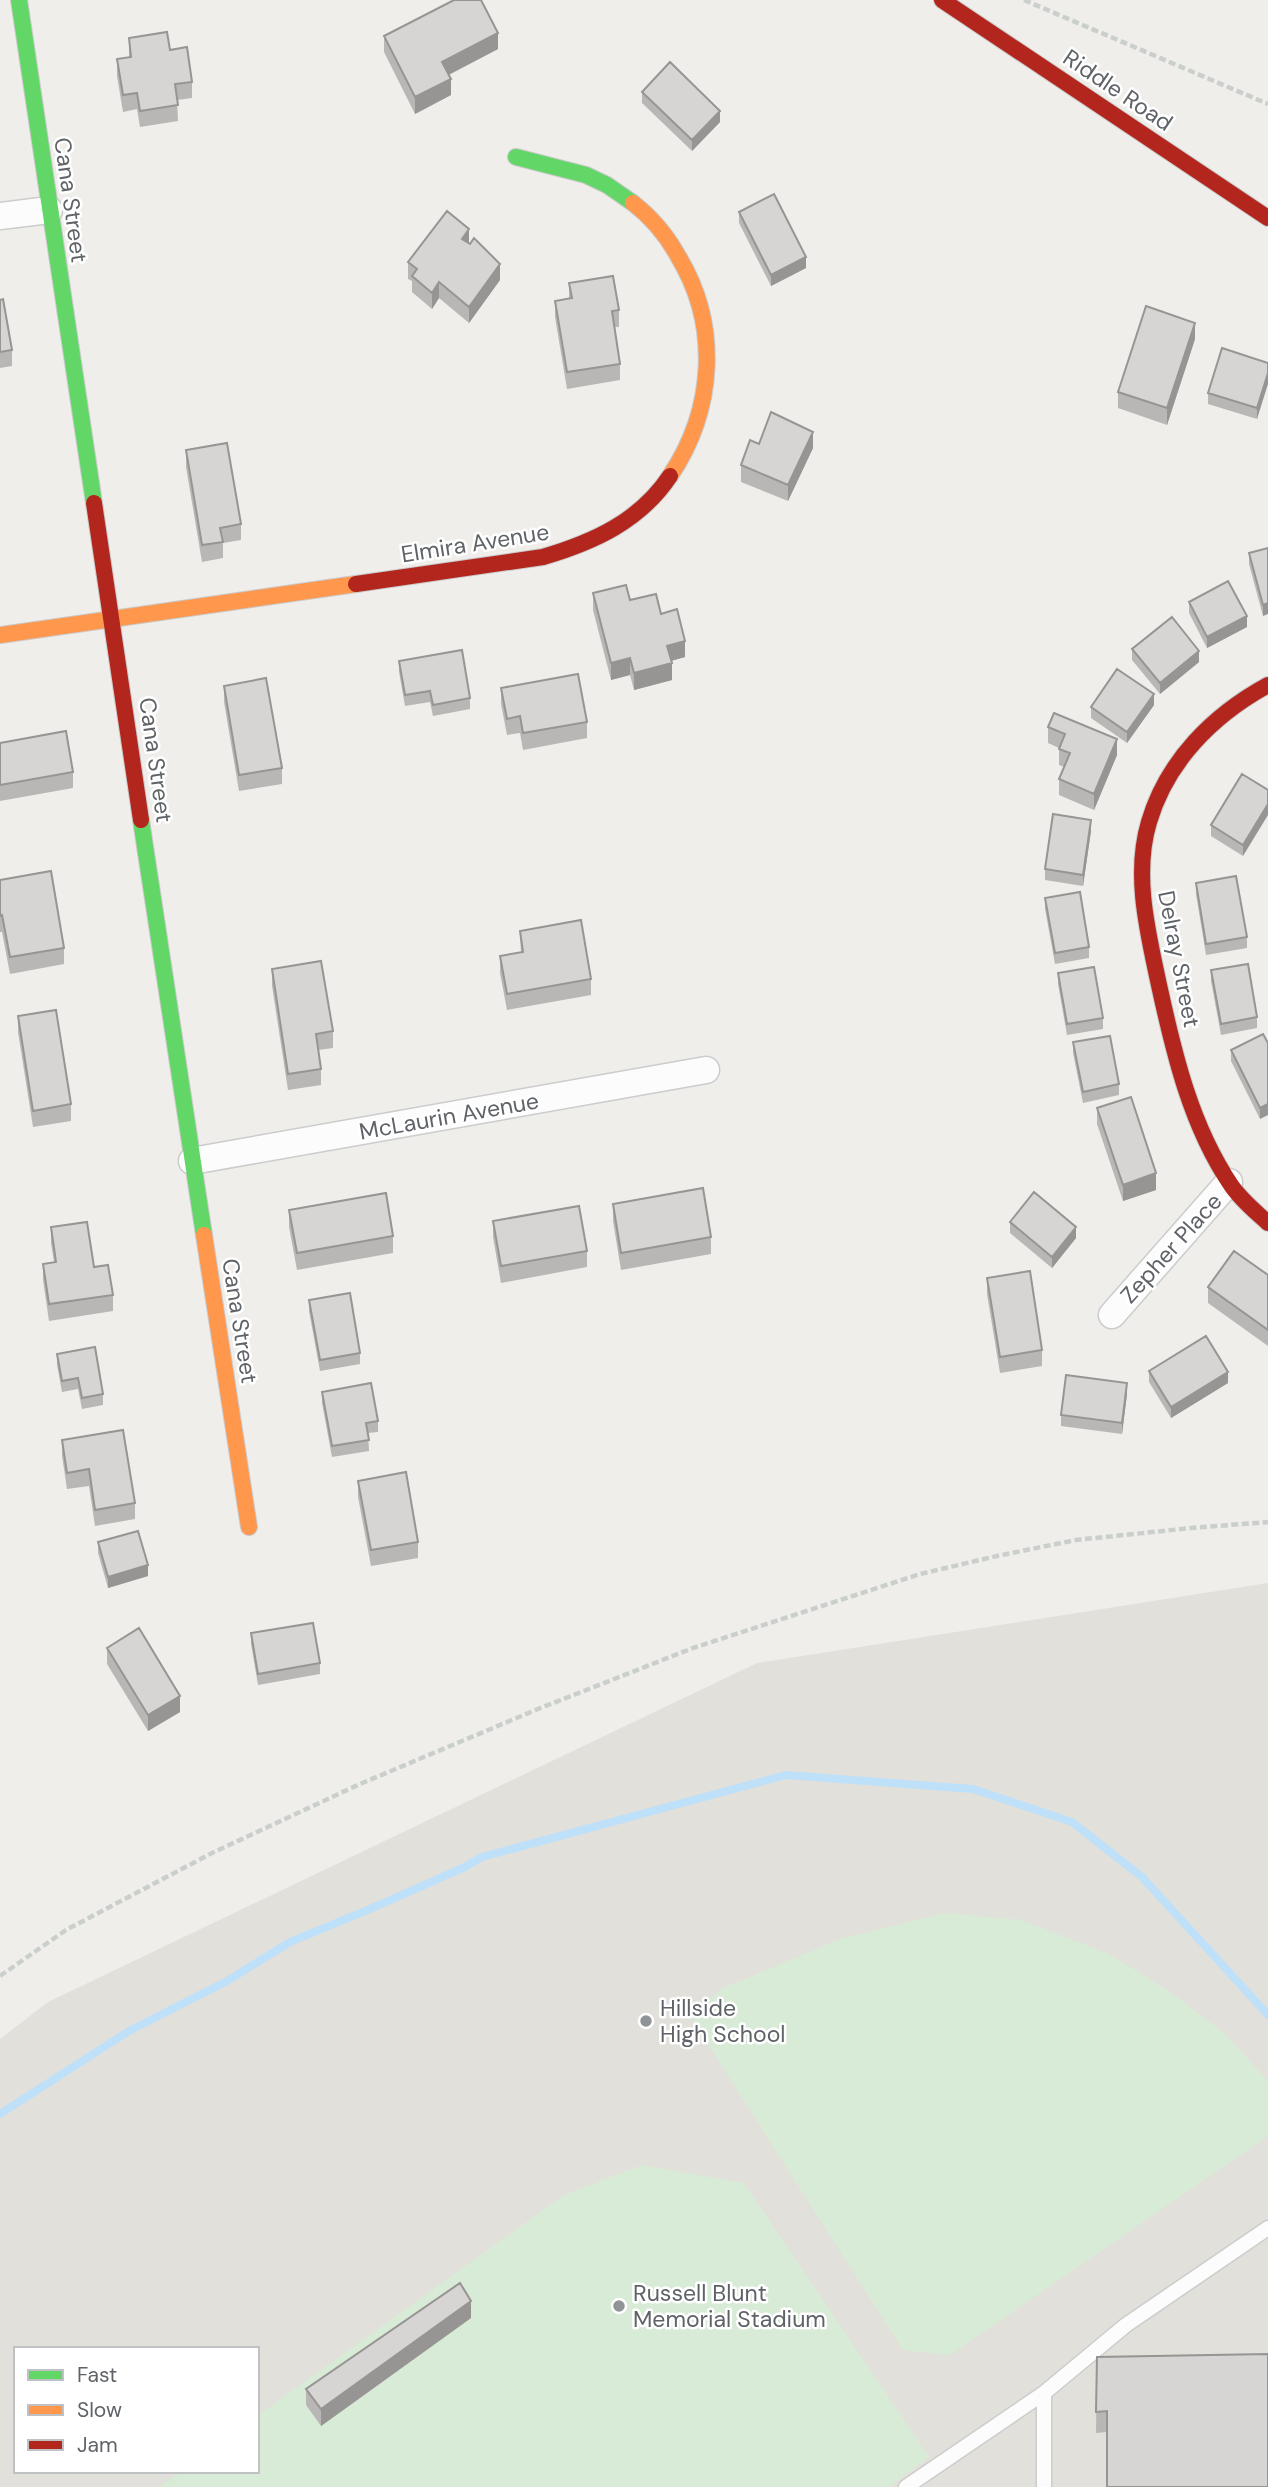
<svg xmlns="http://www.w3.org/2000/svg" width="1268" height="2487" viewBox="0 0 1268 2487" font-family="'DM Sans',sans-serif">
  <style>
    .education { fill: #e2e0da; fill-rule: evenodd }
    .green { fill: #d8ebd6 }
    .lines { fill: none; stroke-linecap: round; stroke-linejoin: round }
    .stream { stroke: #bfe0f9; stroke-width: 8 }
    .lane-casing { stroke: #cbcccc; stroke-width: 17 }
    .street-casing { stroke: #cbcccc; stroke-width: 29 }
    .fast-casing { stroke: #cacacb; stroke-width: 18 }
    .slow-casing { stroke: #cacacb; stroke-width: 18 }
    .jam-casing { stroke: #cacacb; stroke-width: 18 }
    .path { stroke: #cacfcc; stroke-width: 4.5; stroke-dasharray: 7 3.5; stroke-linecap: butt }
    .lane { stroke: #fdfcfc; stroke-width: 14 }
    .street { stroke: #fdfcfc; stroke-width: 26 }
    .fast { stroke: #63d668; stroke-width: 16 }
    .slow { stroke: #ff974d; stroke-width: 16 }
    .jam { stroke: #b3261e; stroke-width: 16 }
    .wall { fill: #b8b7b5 }
    .shaded-wall { fill: #969594 }
    .building { fill: #d6d5d3; stroke: #969594; stroke-width: 2 }
    .poi-dot { fill: #919496; stroke: #fff; stroke-width: 2.5 }
    .labels { text-anchor: middle; dominant-baseline: central; stroke-width: 5; stroke-linejoin: round; paint-order: stroke }
    .street-label { font-size: 23px; fill: #5f6368; stroke: #fff }
    .poi-label { font-size: 23px; fill: #5f6368; stroke: #fff; text-anchor: start }
  </style>
  <rect width="100%" height="100%" fill="#efeeea"/>
  <path class="education" d="M1268,1583V2487H0V2039L48,2002L757,1663ZM16,2349H257V2471H16Z"/>
  <path class="green" d="M945,1913L1020,1920L1109,1954L1169,1991L1224,2033L1268,2081V2136L950,2355L903,2350L690,2016L721,1989L840,1939Z
    M642,2165L744,2183L929,2457L889,2487H159L181,2471H257V2416L564,2195Z"/>
  <g class="lines">
    <path class="stream" d="M0,2114L129,2031L227,1981L290,1942L370,1909L465,1867L482,1857L786,1775L973,1789L1072,1822L1142,1877L1268,2015"/>
    <defs>
      <path id="lane" d="M906,2487L1044,2393
        M1044,2487V2393L1126,2325L1268,2228"/>
      <path id="street" d="M0,216L49,210
        M192,1161L706,1070
        M1112,1315L1229,1182"/>
      <path id="fast" d="M19,0L94,503
        M516,157L586,175L607,185L633,203
        M141,820L204,1235"/>
      <path id="slow" d="M633,203C651,217 667,236 678,256C720,325 715,409 670,476
        M0,635L356,584
        M204,1235L249,1527"/>
      <path id="jam" d="M942,0L1268,218
        M94,503L141,820
        M356,584L543,557C594,542 640,521 670,476
        M1268,685C1213,715 1167,761 1149,822C1133,875 1148,933 1159,985C1174,1054 1191,1126 1231,1185C1241,1200 1255,1211 1268,1223"/>
    </defs>
    <use href="#lane" class="lane-casing"/>
    <use href="#street" class="street-casing"/>
    <use href="#fast" class="fast-casing"/>
    <use href="#slow" class="slow-casing"/>
    <use href="#jam" class="jam-casing"/>
    <path class="path" d="M1024,0L1268,104
      M0,1976L66,1930L212,1853L360,1784L538,1709L693,1648L920,1574L997,1556L1076,1540L1191,1528L1268,1522"/>
    <use href="#lane" class="lane"/>
    <use href="#street" class="street"/>
    <use href="#fast" class="fast"/>
    <use href="#slow" class="slow"/>
    <use href="#jam" class="jam"/>
  </g>
  <path class="wall" d="M384,36L498,49L449,75L451,95L415,114L384,52Z
    M129,38L170,50L192,82V98L177,100L178,121L140,127L137,109L123,112L117,76V59L129,57Z
    M642,92L720,122L692,151L642,103Z
    M739,212L806,268L771,286L739,223Z
    M469,244L500,280L469,323L439,298L432,309L412,292V281L408,279V262Z
    M569,283L619,310V327H614L620,364V380L567,389L555,317V301L569,299Z
    M0,300L12,350V366L0,368Z
    M1195,339L1167,425L1118,408V392Z
    M1268,363L1257,419L1208,404V393Z
    M759,444L813,448L788,501L741,482V465Z
    M186,450L241,524V540L223,543V558L202,562L186,467Z
    M1268,548L1263,616L1249,564V553Z
    M593,593L661,614L685,657L671,661L672,680L634,690L630,675L611,680L593,610Z
    M1189,602L1247,627L1207,648L1189,613Z
    M1132,649L1199,662L1160,694L1132,660Z
    M399,661L470,698V709L433,716L430,702L405,706L399,672Z
    M224,686L282,768V784L239,791L224,702Z
    M501,688L587,722V738L523,750L520,733L507,735L501,704Z
    M1154,705L1127,743L1091,718V707Z
    M1048,727L1117,755L1094,810L1059,795V779L1064,767L1059,765V748L1048,743Z
    M0,743L73,772V788L0,801Z
    M1268,790L1243,856L1211,836V825Z
    M1091,831L1083,886L1045,880V869Z
    M0,880L64,948V964L10,974L2,932H0Z
    M1196,883L1247,937V948L1206,955L1196,894Z
    M1045,898L1089,947V958L1055,964L1045,909Z
    M520,931L591,979V995L507,1010L500,973V956L521,953Z
    M272,969L333,1031V1048L318,1050L321,1069V1085L288,1090L272,986Z
    M1211,970L1257,1017V1028L1221,1035L1211,981Z
    M1058,973L1103,1018V1029L1067,1035L1058,984Z
    M18,1016L71,1104V1121L33,1127L18,1032Z
    M1263,1034L1260,1119L1231,1061V1050Z
    M1073,1042L1119,1084V1095L1083,1103L1073,1053Z
    M1097,1108L1156,1190L1123,1201L1097,1124Z
    M613,1204L711,1237V1254L621,1270L613,1221Z
    M289,1210L393,1236V1253L297,1270L289,1227Z
    M493,1221L587,1251V1267L501,1283L493,1237Z
    M1010,1222L1076,1238L1052,1268L1010,1233Z
    M51,1227L94,1267L113,1295V1311L49,1321L43,1280V1264L54,1262L51,1243Z
    M1268,1275V1346L1208,1303V1287Z
    M987,1278L1042,1350V1366L1000,1373L987,1294Z
    M309,1300L360,1353V1364L320,1371L309,1311Z
    M57,1354L103,1394V1405L82,1409L78,1389L62,1392L57,1365Z
    M1149,1371L1228,1383L1171,1418L1149,1382Z
    M322,1392L378,1421V1432L368,1433L369,1451L332,1457L322,1403Z
    M1127,1394L1122,1434L1061,1426V1415Z
    M62,1440L135,1503V1519L95,1526L89,1486L67,1489L62,1456Z
    M358,1481L418,1542V1558L371,1566L358,1497Z
    M98,1542L148,1576L108,1588L98,1553Z
    M251,1633L320,1663V1674L258,1685L251,1644Z
    M107,1648L180,1712L148,1731L107,1664Z
    M471,2318L321,2426L306,2405V2389Z
    M1268,2354L1107,2432L1096,2433L1097,2357Z"/>
  <path class="shaded-wall" d="M498,33V49L442,78V62Z
    M451,79V95L415,114V97Z
    M720,111V122L692,151V140Z
    M469,229V245L462,239Z
    M806,257V268L771,286V275Z
    M500,264V280L469,323V307Z
    M439,282V298L432,309V293Z
    M1195,323V339L1167,425V408Z
    M1268,373V384L1257,419V408Z
    M813,432V448L788,501V485Z
    M1268,603V614L1263,616V605Z
    M1247,616V627L1207,648V637Z
    M685,641V657L667,662V646Z
    M1199,651V662L1160,694V683Z
    M630,658V675L611,680V663Z
    M672,663V680L634,690V673Z
    M1154,694V705L1127,743V732Z
    M1117,739V755L1094,810V794Z
    M1268,804V815L1243,856V845Z
    M1091,820V831L1083,886V875Z
    M1268,1104V1115L1260,1119V1108Z
    M1156,1173V1190L1123,1201V1185Z
    M1076,1227V1238L1052,1268V1257Z
    M1228,1372V1383L1171,1418V1407Z
    M1127,1383V1394L1122,1434V1423Z
    M148,1565V1576L108,1588V1577Z
    M180,1696V1712L148,1731V1715Z
    M471,2301V2318L321,2426V2409Z"/>
  <path class="building" d="M454,0H481L498,33L442,62L451,79L415,97L384,36Z
    M167,32L170,50L187,47L192,82L175,84L178,105L140,111L137,93L123,95L117,59L131,57L129,38Z
    M670,62L720,111L692,140L642,92Z
    M774,194L806,257L771,275L739,212Z
    M447,211L469,229L462,239L470,244L474,238L500,264L469,307L439,282L432,293L412,276L417,269L408,262Z
    M613,276L619,310L612,311L620,364L567,372L555,301L572,298L569,283Z
    M3,299L12,350L0,352V300Z
    M1146,306L1195,323L1167,408L1118,392Z
    M1222,348L1268,363V373L1257,408L1208,393Z
    M771,412L813,432L788,485L741,465L750,440L759,444Z
    M227,443L241,524L220,528L223,542L202,545L186,450Z
    M1268,548V603L1263,605L1249,553Z
    M1228,581L1247,616L1207,637L1189,602Z
    M626,585L630,600L656,594L661,614L677,609L685,641L667,646L672,663L634,673L630,658L611,663L593,593Z
    M1172,617L1199,651L1160,683L1132,649Z
    M462,650L470,698L433,705L430,691L405,695L399,661Z
    M1117,669L1154,694L1127,732L1091,707Z
    M578,674L587,722L523,733L520,716L507,719L501,688Z
    M266,678L282,768L239,775L224,686Z
    M1054,713L1117,739L1094,794L1059,779L1070,753L1059,749L1065,734L1048,727Z
    M66,731L73,772L0,785V743Z
    M1242,774L1268,790V804L1243,845L1211,825Z
    M1053,814L1091,820L1083,875L1045,869Z
    M51,871L64,948L10,957L2,915L0,916V880Z
    M1236,876L1247,937L1206,944L1196,883Z
    M1080,892L1089,947L1055,953L1045,898Z
    M581,920L591,979L507,994L500,956L523,952L520,931Z
    M321,961L333,1031L316,1034L321,1069L288,1074L272,969Z
    M1248,964L1257,1017L1221,1024L1211,970Z
    M1094,967L1103,1018L1067,1024L1058,973Z
    M56,1010L71,1104L33,1111L18,1016Z
    M1263,1034L1268,1043V1104L1260,1108L1231,1050Z
    M1110,1036L1119,1084L1083,1092L1073,1042Z
    M1131,1097L1156,1173L1123,1185L1097,1108Z
    M703,1188L711,1237L621,1253L613,1204Z
    M1034,1192L1076,1227L1052,1257L1010,1222Z
    M386,1193L393,1236L297,1253L289,1210Z
    M579,1206L587,1251L501,1266L493,1221Z
    M87,1222L94,1267L108,1265L113,1295L49,1304L43,1264L56,1262L51,1227Z
    M1234,1251L1268,1275V1330L1208,1287Z
    M1030,1271L1042,1350L1000,1357L987,1278Z
    M350,1293L360,1353L320,1360L309,1300Z
    M1206,1336L1228,1372L1171,1407L1149,1371Z
    M95,1347L103,1394L82,1398L78,1378L62,1381L57,1354Z
    M1066,1375L1127,1383L1122,1423L1061,1415Z
    M371,1383L378,1421L366,1423L369,1440L332,1446L322,1392Z
    M123,1430L135,1503L95,1510L89,1469L67,1473L62,1440Z
    M406,1472L418,1542L371,1550L358,1481Z
    M138,1531L148,1565L108,1577L98,1542Z
    M313,1623L320,1663L258,1674L251,1633Z
    M139,1628L180,1696L148,1715L107,1648Z
    M460,2283L471,2301L321,2409L306,2389Z
    M1268,2354V2487H1107V2411L1096,2412L1097,2357Z"/>
  <g class="poi-dot">
    <circle cx="646" cy="2021" r="7"/>
    <circle cx="619" cy="2306" r="7"/>
  </g>
  <g class="labels">
    <g class="street-label">
      <text transform="translate(1118 90) rotate(34)">Riddle Road</text>
      <text transform="translate(71 200) rotate(82)">Cana Street</text>
      <text transform="translate(475 543) rotate(-9)">Elmira Avenue</text>
      <text transform="translate(156 760) rotate(82)">Cana Street</text>
      <text transform="translate(1179 959) rotate(79)">Delray Street</text>
      <text transform="translate(449 1116) rotate(-10)">McLaurin Avenue</text>
      <text transform="translate(1171 1248) rotate(-48)">Zepher Place</text>
      <text transform="translate(240 1321) rotate(81)">Cana Street</text>
    </g>
    <g class="poi-label">
      <text x="660" y="2008">Hillside<tspan x="660" dy="26">High School</tspan></text>
      <text x="633" y="2293">Russell Blunt<tspan x="633" dy="26">Memorial Stadium</tspan></text>
    </g>
  </g>
  <rect x="14" y="2347" width="245" height="126" fill="#ffffff" stroke="#bfc1c3" stroke-width="2"/>
  <rect x="28" y="2370" width="35" height="10" fill="#63d668" stroke="#bfc1c3" stroke-width="2"/>
  <text x="77" y="2382" font-size="21" fill="#5f6368">Fast</text>
  <rect x="28" y="2405" width="35" height="10" fill="#ff974d" stroke="#bfc1c3" stroke-width="2"/>
  <text x="77" y="2417" font-size="21" fill="#5f6368">Slow</text>
  <rect x="28" y="2440" width="35" height="10" fill="#b3261e" stroke="#bfc1c3" stroke-width="2"/>
  <text x="77" y="2452" font-size="21" fill="#5f6368">Jam</text>
</svg>
